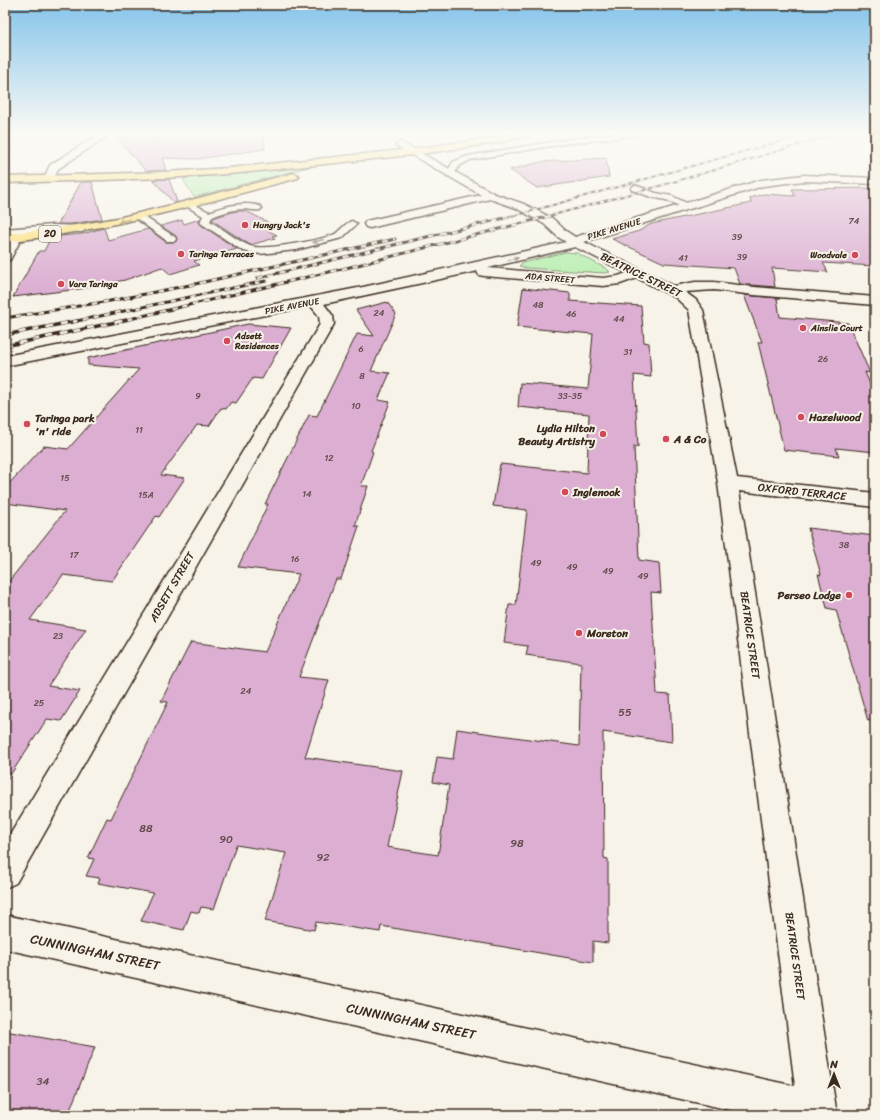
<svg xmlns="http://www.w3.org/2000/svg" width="880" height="1120" viewBox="0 0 880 1120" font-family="Sriracha,sans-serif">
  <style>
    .green { fill: #b8eeb0; stroke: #7a8c67 }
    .building { fill: #dbaed2; stroke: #3b2a1e }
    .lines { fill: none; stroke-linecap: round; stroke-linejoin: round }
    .service-casing { stroke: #3b2a1e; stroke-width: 3 }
    .minor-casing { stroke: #3b2a1e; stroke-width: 3 }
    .trunk-casing { stroke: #3b2a1e; stroke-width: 3 }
    .service { fill: #f7f3e8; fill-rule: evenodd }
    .minor { fill: #f7f3e8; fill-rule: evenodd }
    .trunk { fill: #fbe080; fill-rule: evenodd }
    .rail-far2-casing { stroke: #3b2a1e; stroke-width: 2 }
    .rail-far1-casing { stroke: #3b2a1e; stroke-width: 3 }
    .rail-casing { stroke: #3b2a1e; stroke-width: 3.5 }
    .rail-far2 { stroke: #f7f3e8; stroke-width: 1.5; stroke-dasharray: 4; stroke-linecap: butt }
    .rail-far1 { stroke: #f7f3e8; stroke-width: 2; stroke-dasharray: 5.5; stroke-linecap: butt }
    .rail { stroke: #f7f3e8; stroke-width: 2.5; stroke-dasharray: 7; stroke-linecap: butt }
    .oneway { fill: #9b854f }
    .oneway2 { fill: #998e83 }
    .poi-dot { fill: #d1495b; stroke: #f7f3e8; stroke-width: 1.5 }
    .labels { text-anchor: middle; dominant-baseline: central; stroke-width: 4; stroke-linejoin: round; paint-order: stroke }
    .number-label { font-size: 9px; fill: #634b4b }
    .far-poi-label { font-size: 9px; font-weight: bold; fill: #3b2a1e; stroke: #f7f3e8; text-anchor: start }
    .far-street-label { font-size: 9px; fill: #3b2a1e; stroke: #f7f3e8 }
    .shield { fill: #f7f3e8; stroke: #73665b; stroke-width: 1 }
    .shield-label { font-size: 10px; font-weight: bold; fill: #3b2a1e }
    .street-label { font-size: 11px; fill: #3b2a1e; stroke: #f7f3e8 }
    .poi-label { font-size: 11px; font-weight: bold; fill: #3b2a1e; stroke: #f7f3e8; text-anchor: start }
    .near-number-label { font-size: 11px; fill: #634b4b }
    .near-street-label { font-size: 13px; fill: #3b2a1e; stroke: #f7f3e8 }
  </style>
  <rect width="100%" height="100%" fill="#f7f3e8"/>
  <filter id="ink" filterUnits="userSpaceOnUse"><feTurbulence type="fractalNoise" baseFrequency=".025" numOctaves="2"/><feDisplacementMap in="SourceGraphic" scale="8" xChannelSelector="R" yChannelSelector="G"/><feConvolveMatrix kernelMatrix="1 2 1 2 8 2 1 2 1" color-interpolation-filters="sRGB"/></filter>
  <g filter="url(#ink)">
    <path class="green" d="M321,164L194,197L183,179Z
      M565,252L577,253L607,269L610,272L604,273L526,268L519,266L522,263Z"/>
    <path class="building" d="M146,133H154L156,141L167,133H264L265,149L197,159L162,158L166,170L146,171L115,136L140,137Z
      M606,158L609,177L537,188L510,170L541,162Z
      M169,179L177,202L174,203L153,180Z
      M81,182H92L102,219L71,224H58Z
      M875,188V266L823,263L828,272L772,268L775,287L740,284L734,268L664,263L612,239L639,231L651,224L751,203L750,198L764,194L795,196L792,189Z
      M236,211H246L277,227L267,230L277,235L272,236L275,238L250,245L212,220L216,217Z
      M200,219L199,222L201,225L237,249L194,261L199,265L170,274L162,267L125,280L80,289L13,297L39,251H44L51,237L82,234L104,228L108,240L148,229L166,242H175L177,240L176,236L161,226L182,220L184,224Z
      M523,288L570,293V301L641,306L644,342L649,343L651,377L634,375L638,447L634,446L639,560L659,563L661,593L651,592L657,694L670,695L672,742L603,732L604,858L608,859V943L593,941V962L381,926L380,932L316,922L314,930L265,921L286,853L236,845L214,909L201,907L199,913L191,911L184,930L141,921L153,893L98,883L100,878L86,876L94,859L88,858L107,818L111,819L168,702L161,701L191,642L265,652L299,574L238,567L268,504H265L309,415L317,416L357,334L374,336L356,310L387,302L396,314L371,371L390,373L378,400L390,402L371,451L373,452L361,486H368L355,526H359L341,579H336L299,677L329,680L305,757L403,771L387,847L438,855L449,785L433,782L437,757L453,759L457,729L579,746L581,663L526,655L528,646L504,643L509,605H516L527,510L493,506L500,464L587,473L589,414L518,407L520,383L588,389L593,334L517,327Z
      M744,295L777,298L780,317L848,323L870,373L865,372L875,396V452L836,448L839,456L784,450L758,342H762Z
      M248,324L291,328L262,379L253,378L236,403L231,402L226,409L221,408L209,426L197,425L161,475L185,478L159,517L156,516L112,581L63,575L30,620L86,629L48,686L80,691L61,721L47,719L5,783V586L65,511L5,503V488L44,446L68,449L139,369L88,365V358Z
      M808,528L875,536V720L868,721L836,610L827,608L818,574L821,575Z
      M5,1031L95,1047L68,1115H5Z"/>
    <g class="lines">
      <defs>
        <path id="service" d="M617,133H642L638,135L563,144L470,160L459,166L453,176H447L446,174L453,162L468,156L563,140Z
          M635,185L656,193L672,196L693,206L688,209L666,200L651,197L632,190L631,188Z
          M188,201L209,212C226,206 242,201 260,206L262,208L260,210C255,211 250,209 244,209C233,209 222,213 212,217L210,221C223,229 236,240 250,246C262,251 322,240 335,234C341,230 345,223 352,221L357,224L342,238L296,250L260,254L243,251L202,224L200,222L203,216L183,204Z
          M140,214L175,237L176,239L175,241H167L137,219L135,217L137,215Z
          M52,225L82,226L87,229L82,232L52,231L5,235V229Z"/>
        <path id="minor" d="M101,133H112L58,169L53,181H45L44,179L50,165Z
          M401,142L495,194L524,204L552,218L566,231L575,237L761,180L804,175L875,178V184L804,181L763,186L584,242L674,286L695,282H714L754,287L875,297V305L754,295L714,290L685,292L696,300L703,310L737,478L875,493V507L739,491L837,1115H753L5,949V915L795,1086L718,483L689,310L676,298L637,278L620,284L603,286L484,276L479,275L477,272L478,271L324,304L333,316L334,324L16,883L5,888V843L320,324L319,316L311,306L5,366V356L363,287L566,242L558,237L544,224L516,208L490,199L370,228L366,227L364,224L366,221L481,195L398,147L396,145L398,143ZM575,247L627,273L618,276L603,278L488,268Z
          M16,233L20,234L22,237L10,260L5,261V246L12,234Z"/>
        <path id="trunk" d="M515,133H533L532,135L498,143L412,155L229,174L165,178L5,183V177L165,172L229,168L412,149L498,137Z
          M294,173L299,176L298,178C201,204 105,231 5,242V234C42,230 80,225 117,218C176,205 235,188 294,173Z"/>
      </defs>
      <use href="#service" class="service-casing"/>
      <use href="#minor" class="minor-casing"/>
      <use href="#trunk" class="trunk-casing"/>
      <use href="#service" class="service"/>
      <use href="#minor" class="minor"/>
      <use href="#trunk" class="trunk"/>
      <defs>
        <path id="rail-far2" d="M510,217L810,133
          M546,217L663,185L839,133"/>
        <path id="rail-far1" d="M258,278L513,216
          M5,318L110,301L195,284L395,239
          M72,322L266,281
          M117,322L350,267L550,216"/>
        <path id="rail" d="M5,335L77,321
          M5,346L121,321"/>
      </defs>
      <use href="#rail-far2" class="rail-far2-casing"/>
      <use href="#rail-far1" class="rail-far1-casing"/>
      <use href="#rail" class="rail-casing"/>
      <use href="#rail-far2" class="rail-far2"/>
      <use href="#rail-far1" class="rail-far1"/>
      <use href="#rail" class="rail"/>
    </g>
    <defs><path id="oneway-solid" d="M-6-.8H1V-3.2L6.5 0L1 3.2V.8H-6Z"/></defs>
    <use class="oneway" href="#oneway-solid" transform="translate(124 221) rotate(167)"/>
    <g class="oneway2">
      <use href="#oneway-solid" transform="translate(318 241) rotate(165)"/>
      <use href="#oneway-solid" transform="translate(513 259) rotate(-14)"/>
    </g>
  </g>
  <linearGradient id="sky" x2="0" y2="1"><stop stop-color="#85c4eb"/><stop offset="0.46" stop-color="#fbfaf5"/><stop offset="1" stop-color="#fbfaf5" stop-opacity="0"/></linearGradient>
  <rect width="880" height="290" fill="url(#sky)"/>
  <g class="poi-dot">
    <circle cx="245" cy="225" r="4"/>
    <circle cx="181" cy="254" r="4"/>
    <circle cx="855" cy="255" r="4"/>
    <circle cx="61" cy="284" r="4"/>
    <circle cx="803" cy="328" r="4"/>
    <circle cx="227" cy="341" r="4"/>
    <circle cx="801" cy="417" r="4"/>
    <circle cx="27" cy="424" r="4"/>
    <circle cx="603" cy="434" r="4"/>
    <circle cx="666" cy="439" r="4"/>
    <circle cx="565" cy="492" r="4"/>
    <circle cx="849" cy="595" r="4"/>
    <circle cx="579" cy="633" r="4"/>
  </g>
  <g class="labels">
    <g class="number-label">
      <text x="854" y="221">74</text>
      <text x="737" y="237">39</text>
      <text x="742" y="257">39</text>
      <text x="683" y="258">41</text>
      <text x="538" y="305">48</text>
      <text x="379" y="313">24</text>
      <text x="571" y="314">46</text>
      <text x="619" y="319">44</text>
      <text x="361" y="349">6</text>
      <text x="628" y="352">31</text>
      <text x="823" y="359">26</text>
      <text x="362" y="376">8</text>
      <text x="198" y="396">9</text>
      <text x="570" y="396">33-35</text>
      <text x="356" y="406">10</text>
      <text x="139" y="430">11</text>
      <text x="329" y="458">12</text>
      <text x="65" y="478">15</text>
      <text x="307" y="494">14</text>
      <text x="146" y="495">15A</text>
      <text x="844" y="545">38</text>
      <text x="74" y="555">17</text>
      <text x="295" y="559">16</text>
      <text x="536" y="563">49</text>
      <text x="572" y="567">49</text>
      <text x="608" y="571">49</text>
      <text x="643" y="576">49</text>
      <text x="58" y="636">23</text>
      <text x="246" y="691">24</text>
      <text x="39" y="703">25</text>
    </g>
    <g class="far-poi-label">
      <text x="253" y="225">Hungry Jack's</text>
      <text x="189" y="254">Taringa Terraces</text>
      <text x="847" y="255" text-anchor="end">Woodvale</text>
      <text x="69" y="284">Vara Taringa</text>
      <text x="811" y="328">Ainslie Court</text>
      <text x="235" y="336">Adsett<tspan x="235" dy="10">Residences</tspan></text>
    </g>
    <g class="far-street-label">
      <text transform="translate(614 229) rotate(-17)">PIKE AVENUE</text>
      <text transform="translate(550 278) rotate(5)">ADA STREET</text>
      <text transform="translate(292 306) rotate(-11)">PIKE AVENUE</text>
    </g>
    <rect class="shield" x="39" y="226" width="22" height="16" rx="3"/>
    <g class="shield-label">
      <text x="50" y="234">20</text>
    </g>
    <g class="street-label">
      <text transform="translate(641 275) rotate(26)">BEATRICE STREET</text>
      <text transform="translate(802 492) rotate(6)">OXFORD TERRACE</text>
      <text transform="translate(172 587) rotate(-60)">ADSETT STREET</text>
      <text transform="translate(750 635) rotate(82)">BEATRICE STREET</text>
      <text transform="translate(795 956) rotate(82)">BEATRICE STREET</text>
    </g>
    <g class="poi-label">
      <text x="809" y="417">Hazelwood</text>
      <text x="35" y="418">Taringa park<tspan x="35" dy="13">'n' ride</tspan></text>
      <text x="595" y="428" text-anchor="end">Lydia Hilton<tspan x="595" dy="13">Beauty Artistry</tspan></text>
      <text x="674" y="439">A &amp; Co</text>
      <text x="573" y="492">Inglenook</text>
      <text x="841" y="595" text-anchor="end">Perseo Lodge</text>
      <text x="587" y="633">Moreton</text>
    </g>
    <g class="near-number-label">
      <text x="625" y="712">55</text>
      <text x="146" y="828">88</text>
      <text x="226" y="839">90</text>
      <text x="517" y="843">98</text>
      <text x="323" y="857">92</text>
      <text x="43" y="1081">34</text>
    </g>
    <g class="near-street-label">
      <text transform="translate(95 952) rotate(12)">CUNNINGHAM STREET</text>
      <text transform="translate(411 1021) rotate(12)">CUNNINGHAM STREET</text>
    </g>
  </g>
  <rect width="880" height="1120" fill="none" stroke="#f7f3e8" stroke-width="20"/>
  <rect x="10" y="10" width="860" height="1100" fill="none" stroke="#3b2a1e" stroke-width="1.5" filter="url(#ink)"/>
  <g transform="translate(834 1074)" stroke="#f7f3e8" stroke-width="3" paint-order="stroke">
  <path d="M0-3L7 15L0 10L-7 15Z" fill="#3b2a1e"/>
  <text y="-6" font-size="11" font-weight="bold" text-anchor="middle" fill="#3b2a1e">N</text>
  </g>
</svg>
